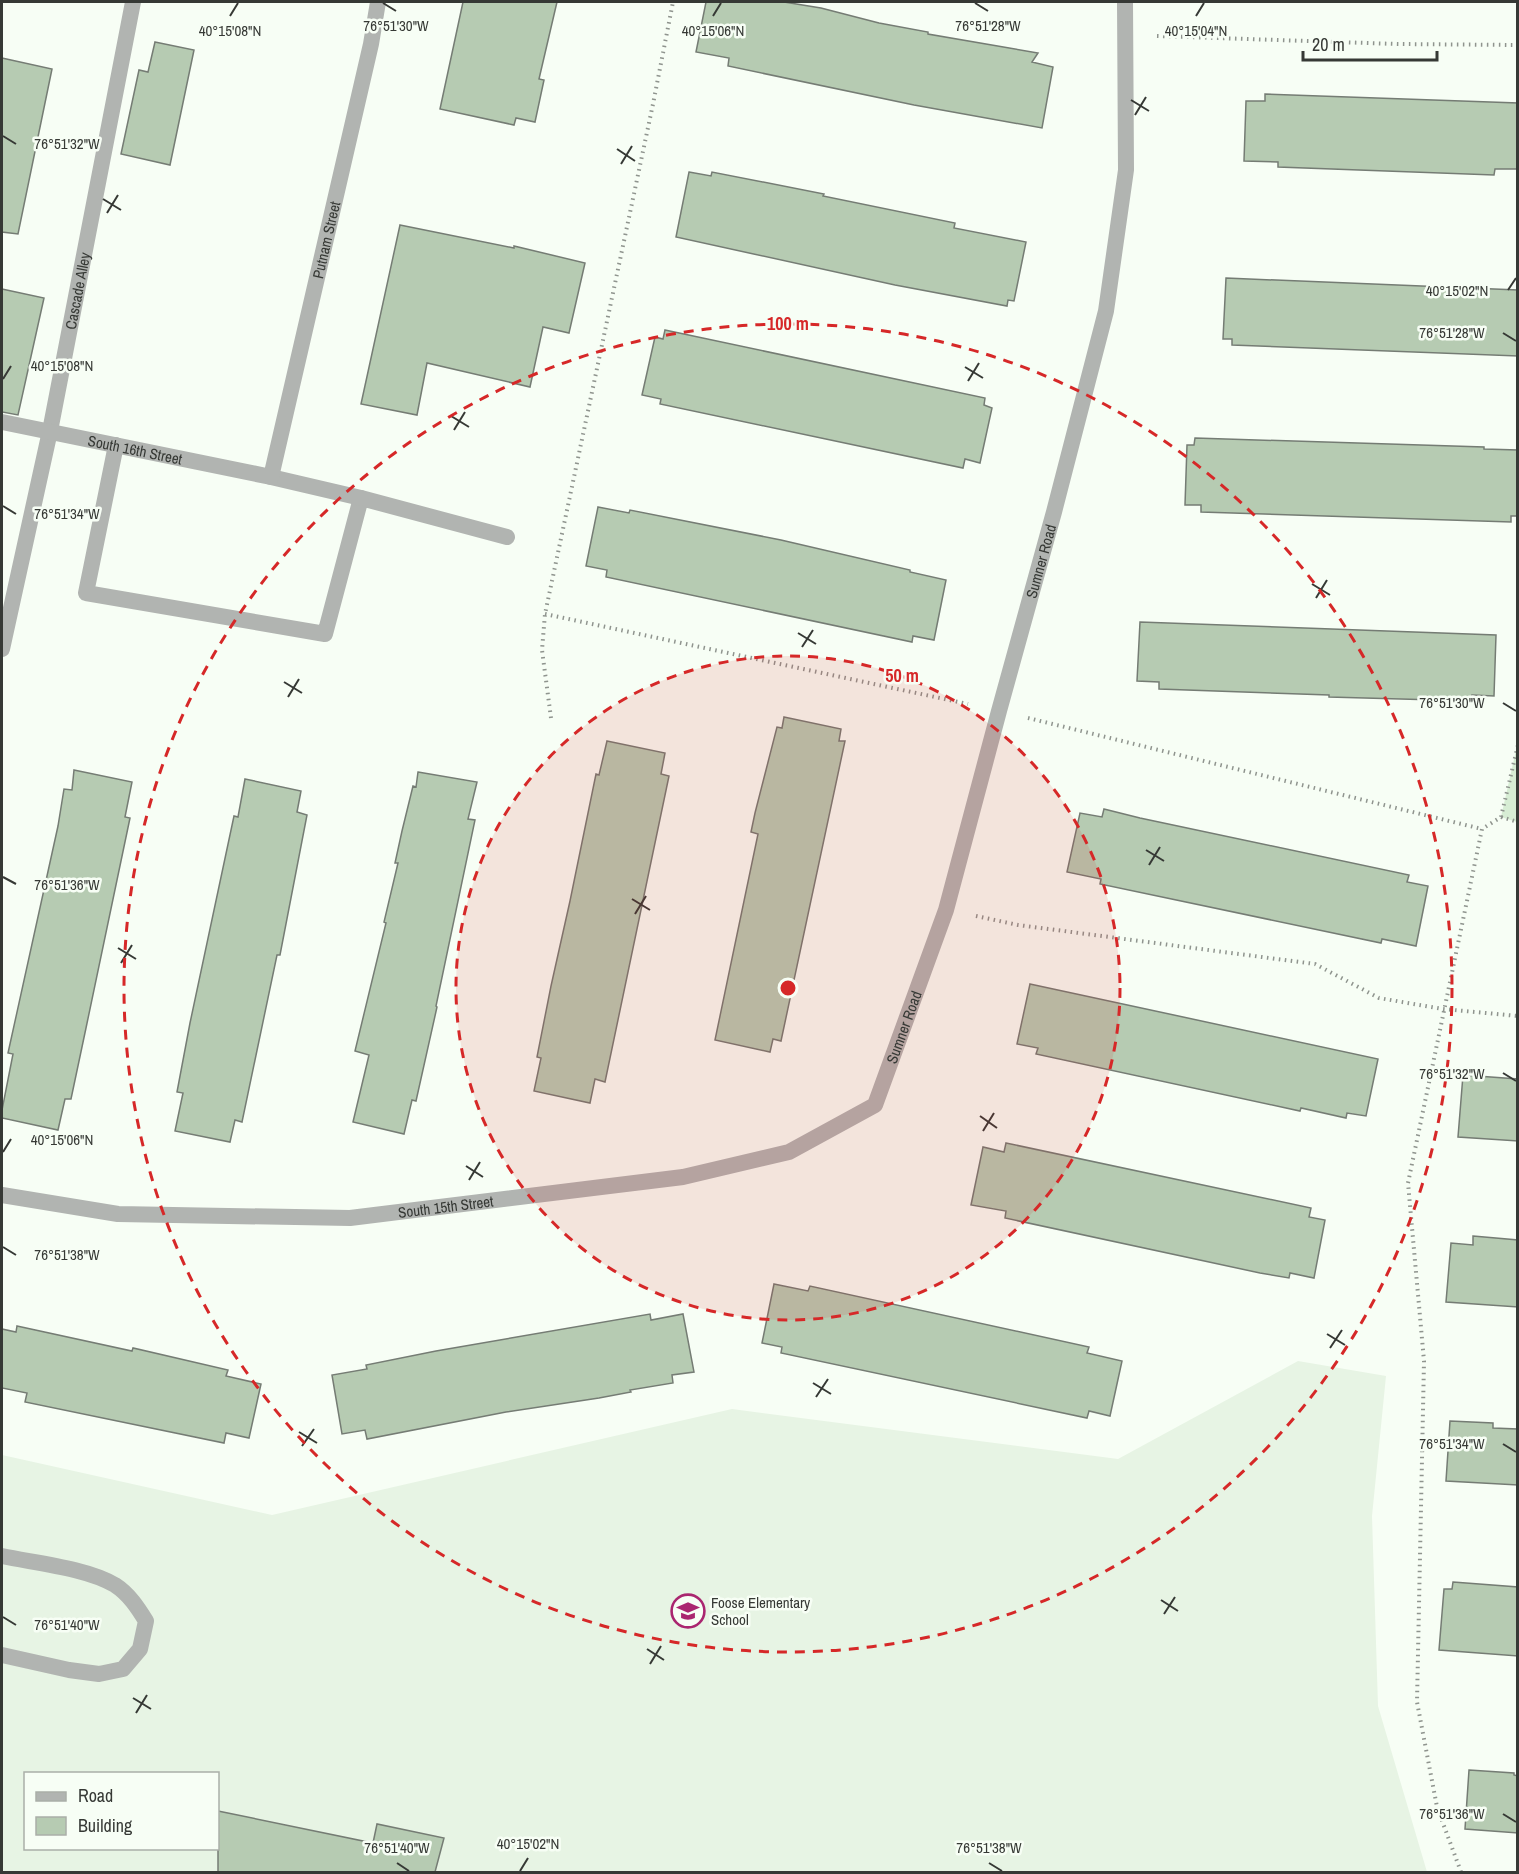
<svg xmlns="http://www.w3.org/2000/svg" width="1519" height="1874" viewBox="0 0 1519 1874" font-family="'Archivo Narrow',sans-serif">
  <style>
    .built { fill: #e7f4e4; fill-rule: evenodd }
    .green { fill: #d7edd4 }
    .building { fill: #b6cbb2; stroke: #757c74; stroke-width: 1.5 }
    .lines { fill: none; stroke-linecap: round; stroke-linejoin: round }
    .path { stroke: #8f948e; stroke-width: 4; stroke-dasharray: 1.5 4.5; stroke-linecap: butt }
    .service { stroke: #b1b4b1; stroke-width: 16 }
    .minor { stroke: #b1b4b1; stroke-width: 16 }
    .ticks { fill: none; stroke: #363935; stroke-width: 2 }
    .ring { fill: none; stroke: #d62828; stroke-width: 3; stroke-dasharray: 10 8 }
    .labels { text-anchor: middle; dominant-baseline: central; stroke-width: 5; stroke-linejoin: round; paint-order: stroke }
    .street-label { font-size: 15px; fill: #363935; stroke: #f7fef5 }
    .poi-label { font-size: 15px; fill: #363935; stroke: #f7fef5; text-anchor: start }
    .ticks-label { font-size: 15px; text-anchor: middle; fill: #363935; stroke: #f7fef5; stroke-width: 5; stroke-linejoin: round; paint-order: stroke }
    .centre { fill: #d62828; stroke: #f7fef5; stroke-width: 3 }
    .ring-label { font-size: 18px; text-anchor: middle; font-weight: bold; fill: #d62828; stroke: #f7fef5; stroke-width: 5; stroke-linejoin: round; paint-order: stroke }
  </style>
  <rect width="100%" height="100%" fill="#f7fef5"/>
  <path class="built" d="M1298,1361L1386,1376L1372,1516L1378,1706L1427,1872H2V1455L272,1515L732,1409L1118,1459ZM26,1774H218V1848H26Z"/>
  <path class="green" d="M1517,746L1518,822H1517L1501,817Z"/>
  <path class="building" d="M463,2H557L539,79L544,80L535,122L516,118L514,125L440,109Z
    M706,2H784L821,8L879,23L928,32V34L1038,53L1032,62L1053,67L1042,128L914,105L728,66L729,58L696,52Z
    M155,42L194,50L170,165L121,154L139,70L148,72Z
    M2,58L52,69L18,234L2,232Z
    M1265,94L1518,103V169H1495L1494,175L1278,167V162L1244,161L1246,101H1265Z
    M689,172L711,176L712,172L824,194L823,196L955,223L954,228L1026,242L1014,301L1008,300L1007,306L895,285L676,237Z
    M400,225L514,248V246L585,263L569,333L543,327L530,387L427,363L417,415L361,404Z
    M1226,278L1518,290V356L1232,345V339H1223Z
    M2,289L44,298L18,415L2,412Z
    M665,330L985,398L984,405L992,408L980,463L965,459L963,468L660,404L661,399L642,395L655,337L663,339Z
    M1195,438L1484,447V449L1518,450V516H1511V522L1201,512V505H1185L1187,445H1194Z
    M598,507L629,513L630,510L781,540L910,570V572L946,580L934,640L913,636L912,642L606,577L607,570L586,566Z
    M1140,622L1496,635L1494,696L1472,695V701L1329,697V695L1159,689V682L1137,681Z
    M784,717L841,729L839,741H845L781,1041L773,1039L770,1052L715,1040L758,834L751,832L755,813L777,727L782,728Z
    M607,741L665,753L661,774L669,776L605,1082L595,1079L590,1103L534,1091L541,1058L537,1057L551,986L570,901L596,774L599,775Z
    M74,770L132,782L125,817L130,818L86,1028L71,1099H65L58,1130L2,1118V1110L13,1054L8,1053L58,826L64,789L72,790Z
    M418,772L477,782L468,819L475,820L436,1006L437,1007L416,1101L412,1100L404,1134L353,1122L369,1055L355,1051L386,923L384,922L398,863H395L402,831L413,786L416,787Z
    M245,779L301,791L297,812L307,815L280,955H277L242,1122L235,1120L230,1142L175,1131L183,1093L177,1092L190,1023L234,816L238,817Z
    M1104,809L1140,818L1409,875L1407,882L1428,886L1416,946L1382,939L1381,943L1100,884L1101,879L1067,872L1080,813L1102,817Z
    M1030,984L1378,1059L1366,1116L1347,1113L1346,1118L1301,1108L1300,1111L1036,1054L1038,1048L1017,1044Z
    M1463,1075L1518,1079V1141L1458,1137Z
    M1006,1143L1311,1208L1309,1217L1325,1220L1314,1278L1290,1273L1289,1278L1260,1273L1005,1218L1006,1211L971,1205L983,1147L1004,1152Z
    M1473,1236L1518,1240V1307L1446,1302L1451,1243L1473,1245Z
    M774,1284L808,1291L810,1286L1089,1347L1087,1353L1122,1361L1110,1416L1089,1411L1087,1418L781,1353L782,1347L762,1343Z
    M650,1314L651,1320L683,1314L694,1372L672,1375L673,1383L630,1390L631,1392L599,1398L506,1412L367,1439L365,1430L342,1434L332,1375L367,1369L366,1365L436,1351Z
    M17,1326L132,1351L133,1348L228,1370L226,1376L261,1384L249,1438L226,1433L224,1443L25,1402L27,1393L2,1388V1329L16,1332Z
    M1450,1421L1493,1423V1428L1518,1429V1485L1446,1481Z
    M1453,1582L1518,1587V1656L1439,1650L1444,1589H1452Z
    M1469,1770L1514,1773V1775L1518,1776V1833L1465,1829Z
    M218,1811L373,1843L377,1824L444,1838L435,1872H218Z"/>
  <g class="lines">
    <path class="path" d="M1157,36L1397,44L1518,45
      M545,614L968,704
      M551,718L542,650L545,614L653,104L673,2
      M1028,718L1482,829
      M1501,817L1518,822
      M976,916L1018,925L1315,964L1379,998L1443,1009L1518,1016
      M1461,1872L1437,1807L1417,1702L1424,1361L1408,1183L1482,829L1501,817L1518,745"/>
    <g class="service">
      <path d="M116,445L86,593L325,634L361,498L507,537"/>
      <path d="M271,477L361,498"/>
      <path id="s1" d="M2,649L50,431L133,2"/>
      <path d="M2,1556C35,1563 87,1568 115,1585C129,1594 138,1608 146,1621L140,1649L123,1669L99,1674L69,1670L2,1655"/>
    </g>
    <g class="minor">
      <path id="s2" d="M2,422L271,477L371,44L378,2"/>
      <path id="s3" d="M2,1195L118,1214L350,1218L683,1177L789,1152L875,1105L946,910L999,711L1054,512L1106,311L1126,170L1125,2"/>
    </g>
  </g>
  <path class="ticks" d="M383,3L396,11M975,3L988,11M230,16L238,3M713,16L721,3M1196,16L1204,3M1131,100L1149,111M1135,115L1146,97M3,136L16,144M617,149L635,161M621,164L632,146M103,199L121,210M107,213L118,195M1508,290L1516,278M1503,333L1516,341M965,367L983,378M3,379L11,366M968,381L979,363M451,416L469,427M454,430L465,412M3,506L16,514M1312,584L1330,595M1316,598L1327,580M798,633L816,644M802,647L813,630M284,682L302,693M288,697L299,679M1503,703L1516,711M1146,850L1164,861M1149,865L1160,847M3,877L16,884M632,899L650,910M635,914L646,896M118,948L136,959M121,963L132,945M1503,1073L1516,1081M980,1116L997,1128M983,1131L994,1113M3,1152L11,1139M466,1166L483,1177M469,1180L480,1162M3,1247L16,1255M1327,1334L1345,1345M1330,1348L1342,1330M813,1383L831,1394M816,1397L828,1379M299,1432L317,1443M1503,1444L1516,1452M302,1446L314,1429M1161,1600L1178,1611M1164,1614L1175,1597M3,1617L16,1625M647,1649L664,1660M650,1664L661,1646M133,1698L151,1709M136,1713L147,1695M1503,1814L1516,1822M397,1863L409,1871M989,1863L1002,1871M520,1871L528,1858"/>
  <circle cx="788" cy="988" r="332" fill="#d62828" fill-opacity=".12"/>
  <g class="ring">
    <circle cx="788" cy="988" r="332"/>
    <circle cx="788" cy="988" r="664"/>
  </g>
  <defs>
    <symbol id="school-ring" viewBox="-11 -11 22 22"><circle r="9.5" fill="#f7fef5" stroke="#aa2670" stroke-width="1.5"/><path d="M0-5L7-2L0 1L-7-2ZM-4 1L0 2.5L4 1V4Q0 6-4 4Z" fill="#aa2670"/></symbol>
  </defs>
  <g fill-rule="evenodd">
    <use href="#school-ring" x="669" y="1592" width="38" height="38"/>
  </g>
  <g class="labels">
    <g class="street-label">
      <text stroke="none"><textPath href="#s2" startOffset="518">Putnam Street</textPath></text>
      <text stroke="none"><textPath href="#s1" startOffset="366">Cascade Alley</textPath></text>
      <text stroke="none"><textPath href="#s2" startOffset="136">South 16th Street</textPath></text>
      <text stroke="none"><textPath href="#s3" startOffset="1461">Sumner Road</textPath></text>
      <text stroke="none"><textPath href="#s3" startOffset="975">Sumner Road</textPath></text>
      <text stroke="none"><textPath href="#s3" startOffset="446">South 15th Street</textPath></text>
    </g>
    <g class="poi-label">
      <text x="711" y="1602">Foose Elementary<tspan x="711" dy="17">School</tspan></text>
    </g>
  </g>
  <g class="ticks-label">
    <text x="396" y="31">76°51'30"W</text>
    <text x="988" y="31">76°51'28"W</text>
    <text x="230" y="36">40°15'08"N</text>
    <text x="713" y="36">40°15'06"N</text>
    <text x="1196" y="36">40°15'04"N</text>
    <text x="67" y="149">76°51'32"W</text>
    <text x="1457" y="296">40°15'02"N</text>
    <text x="1452" y="338">76°51'28"W</text>
    <text x="62" y="371">40°15'08"N</text>
    <text x="67" y="519">76°51'34"W</text>
    <text x="1452" y="708">76°51'30"W</text>
    <text x="67" y="890">76°51'36"W</text>
    <text x="1452" y="1079">76°51'32"W</text>
    <text x="62" y="1145">40°15'06"N</text>
    <text x="67" y="1260">76°51'38"W</text>
    <text x="1452" y="1449">76°51'34"W</text>
    <text x="67" y="1630">76°51'40"W</text>
    <text x="1452" y="1819">76°51'36"W</text>
    <text x="528" y="1849">40°15'02"N</text>
    <text x="397" y="1853">76°51'40"W</text>
    <text x="989" y="1853">76°51'38"W</text>
  </g>
  <circle cx="788" cy="988" r="9" class="centre"/>
  <g class="ring-label">
    <text x="788" y="330">100 m</text>
    <text x="902" y="682">50 m</text>
  </g>
  <rect width="1519" height="1874" fill="none" stroke="#363935" stroke-width="6"/>
  <rect x="24" y="1772" width="195" height="78" fill="#f7fef5" stroke="#aaafa8" stroke-width="1.5"/>
  <rect x="36" y="1792" width="30" height="9" fill="#b1b4b1" stroke="#aaafa8" stroke-width="1.5"/>
  <text x="78" y="1802" font-size="18" fill="#363935">Road</text>
  <rect x="36" y="1817" width="30" height="18" fill="#b6cbb2" stroke="#aaafa8" stroke-width="1.5"/>
  <text x="78" y="1832" font-size="18" fill="#363935">Building</text>
  <path d="M1303 51v9h134v-9" fill="none" stroke="#363935" stroke-width="3"/>
  <text x="1312" y="51" font-size="18" fill="#363935" stroke="#f7fef5" stroke-width="4.5" paint-order="stroke">20 m</text>
</svg>
